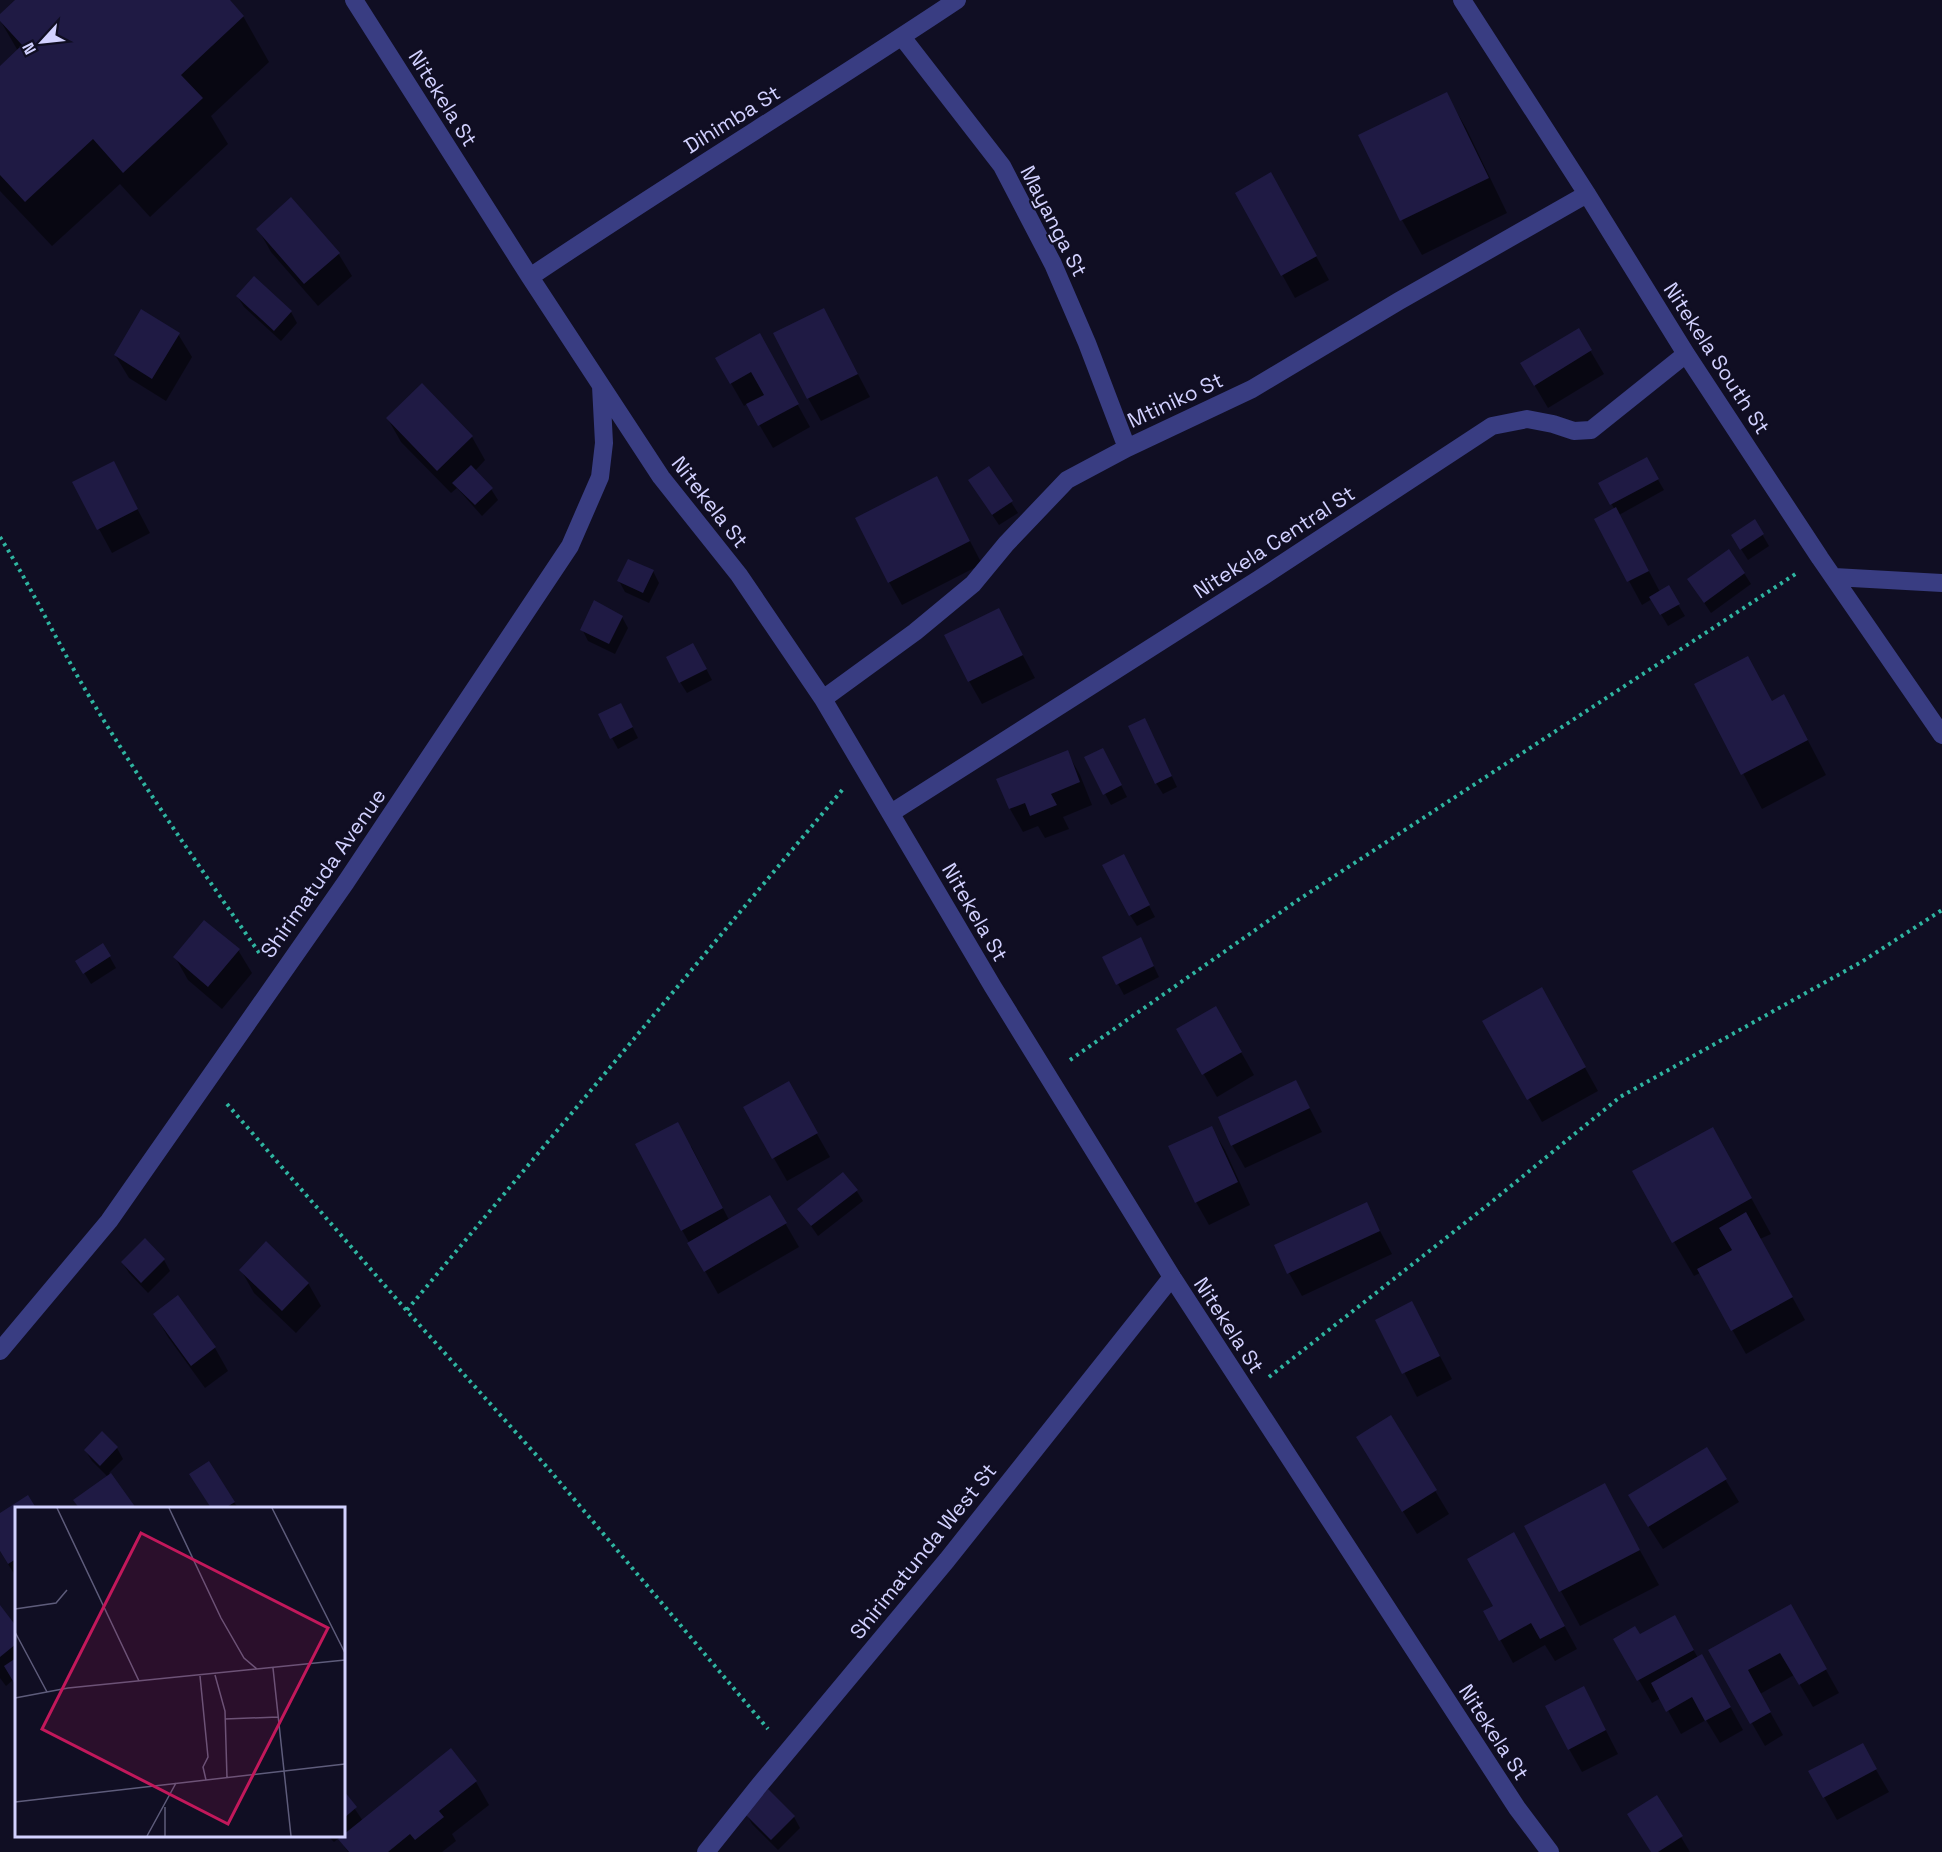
<svg xmlns="http://www.w3.org/2000/svg" width="1942" height="1852" viewBox="0 0 1942 1852" font-family="'Space Grotesk',sans-serif">
  <style>
    .shadow { fill: #0007 }
    .building { fill: #1f1a44 }
    .lines { fill: none; stroke-linecap: round; stroke-linejoin: round }
    .path { stroke: #2fb5a1; stroke-width: 4; stroke-dasharray: 3 4.5; stroke-linecap: butt }
    .street { stroke: #393d82; stroke-width: 18 }
    .labels { text-anchor: middle; dominant-baseline: central; stroke-width: 4.5; stroke-linejoin: round; paint-order: stroke }
    .street-label { font-size: 21px; fill: #d2d1ff; stroke: #100e23 }
    .inset-road { fill: none; stroke: #5e5c7b; stroke-width: 1.5 }
    .view { fill: #c2185b; fill-opacity: 0.15; stroke: #c2185b; stroke-width: 3 }
    .inset-edge { fill: none; stroke: #d2d1ff; stroke-width: 3 }
  </style>
  <rect width="100%" height="100%" fill="#100e23"/>
  <path class="shadow" d="M17,0H228L243,16L269,62L211,116L228,144L150,217L120,184L52,246L0,191V68L18,51L0,20V16Z
    M1446,94L1466,128L1507,213L1422,255L1402,220L1360,136Z
    M1237,193L1284,197L1329,280L1295,298Z
    M258,229L338,253L352,276L318,306L271,252Z
    M237,296L291,312L297,323L281,341L244,307Z
    M824,310L870,397L821,421L808,398Z
    M1578,330L1604,374L1548,408L1522,364Z
    M178,334L192,357L166,401L129,378L115,355Z
    M772,358L810,427L773,448L747,404L744,406L717,359Z
    M422,385L472,437L485,460L475,471L491,489L498,500L482,516L457,488L451,493L401,442L388,419Z
    M1646,459L1664,490L1619,515L1660,592L1668,588L1685,616L1668,626L1652,599L1642,605L1596,520L1615,510L1600,484Z
    M113,463L150,533L112,553L74,483Z
    M937,478L982,564L902,605L889,582Z
    M976,491L1011,502L1018,513L999,525Z
    M1755,522L1769,546L1748,560L1739,546Z
    M653,571L659,583L649,603L625,592L619,581Z
    M1744,573L1751,584L1711,613L1689,580Z
    M622,617L628,628L615,654L588,641L582,629Z
    M1011,633L1035,678L982,704L969,681Z
    M699,655L712,680L687,693L680,682Z
    M1696,685L1772,702L1803,731L1826,775L1762,809Z
    M627,716L638,738L618,749L612,738Z
    M1150,731L1177,787L1163,794L1156,783Z
    M1067,752L1080,775L1092,805L1063,817L1069,829L1045,838L1038,826L1023,832L1010,809L998,780Z
    M1086,758L1109,761L1127,797L1111,805Z
    M1129,867L1155,917L1137,926L1130,915Z
    M103,945L116,968L91,984L77,961Z
    M238,950L252,973L222,1009L188,980L175,957Z
    M1146,950L1159,977L1124,995L1118,984Z
    M1216,1008L1254,1075L1217,1097L1178,1030Z
    M1554,1012L1598,1091L1542,1122L1484,1021Z
    M1296,1082L1322,1132L1245,1168L1232,1145Z
    M788,1083L830,1157L787,1181L745,1108Z
    M1211,1127L1225,1150L1250,1205L1209,1225L1196,1202Z
    M691,1146L729,1220L770,1197L799,1247L718,1294L682,1230Z
    M1732,1163L1771,1234L1760,1239L1805,1320L1746,1354L1700,1273L1694,1276L1674,1242Z
    M856,1190L863,1201L818,1236L799,1209Z
    M1366,1204L1392,1254L1302,1296L1289,1273Z
    M164,1260L170,1271L148,1293L129,1273L122,1262Z
    M241,1270L308,1283L321,1306L296,1333L254,1293Z
    M178,1298L215,1348L228,1371L205,1388L168,1337L155,1315Z
    M1412,1303L1452,1379L1417,1397L1377,1320Z
    M1391,1417L1449,1514L1417,1534L1371,1460Z
    M117,1448L123,1459L109,1473L134,1508H79L75,1501L108,1477L92,1461L85,1450Z
    M1725,1479L1739,1502L1663,1549L1643,1518Z
    M1604,1485L1659,1585L1580,1626L1526,1527Z
    M197,1486L234,1502L238,1508H212Z
    M27,1497L35,1508H16V1577L0,1551V1515Z
    M1527,1557L1577,1649L1555,1661L1545,1645L1513,1663L1485,1612L1495,1606Z
    M0,1608L16,1628V1685L13,1680L6,1686L0,1678Z
    M1675,1617L1698,1658L1715,1679L1743,1730L1720,1743L1706,1720L1681,1734L1661,1698L1652,1703L1615,1639L1639,1636Z
    M1803,1629L1839,1693L1813,1707L1794,1675L1760,1694L1783,1735L1765,1746L1710,1650Z
    M1596,1711L1618,1754L1582,1772L1569,1749Z
    M450,1750L476,1782L489,1805L452,1834L456,1841L442,1852H348L339,1838L334,1842L328,1836H344V1793L363,1821Z
    M1875,1768L1889,1792L1837,1820L1824,1797Z
    M746,1813L794,1817L800,1828L778,1850L752,1824Z
    M1681,1837L1690,1852H1651Z"/>
  <path class="building" d="M15,0H230L244,16L181,75L203,98L123,173L93,139L25,202L0,175V66L22,45L0,21V14Z
    M1447,92L1489,178L1400,221L1358,135Z
    M1271,172L1317,256L1281,276L1235,193Z
    M291,197L340,253L304,284L256,229Z
    M254,276L292,311L274,331L236,296Z
    M824,308L858,374L807,399L773,333Z
    M141,309L180,333L152,379L114,355Z
    M1579,328L1592,350L1534,386L1520,363Z
    M760,333L799,404L758,426L746,404L764,395L751,372L730,384L715,358Z
    M422,383L473,436L437,471L386,418Z
    M1647,457L1659,479L1610,505L1598,483Z
    M114,461L138,509L97,530L72,482Z
    M471,465L493,488L475,505L452,483Z
    M989,466L1013,501L992,515L968,480Z
    M937,476L970,541L888,583L855,518Z
    M1616,507L1649,571L1627,582L1594,519Z
    M1755,519L1764,534L1740,550L1731,535Z
    M1729,549L1745,573L1704,603L1687,579Z
    M628,559L654,570L643,593L617,581Z
    M1669,585L1680,604L1660,615L1649,597Z
    M594,600L623,616L609,644L580,630Z
    M999,608L1023,655L968,682L944,635Z
    M693,643L707,669L679,683L666,657Z
    M1748,656L1772,701L1784,694L1808,740L1741,775L1694,684Z
    M621,703L633,727L610,739L598,714Z
    M1145,718L1172,776L1155,784L1128,726Z
    M1103,748L1122,785L1103,795L1084,757Z
    M1068,750L1080,782L1051,794L1057,805L1030,816L1025,803L1009,809L996,779Z
    M1124,854L1150,905L1129,916L1102,865Z
    M204,920L240,949L208,987L173,957Z
    M1141,937L1154,966L1116,985L1102,957Z
    M103,943L111,956L83,974L75,961Z
    M1542,987L1586,1067L1527,1100L1482,1021Z
    M1216,1006L1242,1052L1202,1075L1176,1029Z
    M1296,1080L1310,1108L1231,1146L1218,1117Z
    M789,1081L818,1133L772,1159L743,1107Z
    M678,1122L723,1208L681,1231L635,1144Z
    M1212,1126L1238,1182L1195,1203L1168,1146Z
    M1713,1127L1752,1198L1672,1243L1632,1171Z
    M843,1172L858,1190L811,1226L797,1209Z
    M770,1195L787,1223L704,1272L687,1243Z
    M1367,1202L1380,1231L1287,1274L1274,1245Z
    M1746,1212L1793,1297L1731,1331L1697,1269L1732,1250L1719,1228Z
    M145,1238L165,1259L141,1283L121,1262Z
    M266,1241L309,1283L282,1311L239,1270Z
    M178,1295L216,1347L191,1366L153,1314Z
    M1412,1301L1440,1356L1402,1374L1375,1320Z
    M1391,1415L1437,1490L1402,1512L1356,1437Z
    M102,1431L118,1447L100,1466L84,1450Z
    M1707,1447L1727,1479L1648,1527L1628,1495Z
    M209,1461L235,1502L225,1508H211L189,1474Z
    M111,1473L136,1508H79L73,1500Z
    M1605,1483L1640,1550L1559,1592L1524,1526Z
    M28,1495L36,1508H16V1559L8,1564L0,1551V1513Z
    M1514,1532L1565,1626L1540,1639L1531,1623L1499,1641L1483,1611L1493,1606L1467,1559Z
    M1791,1604L1827,1669L1799,1685L1780,1653L1748,1670L1771,1712L1750,1724L1708,1650Z
    M0,1605L16,1626V1644L0,1657Z
    M1675,1615L1694,1650L1637,1681L1613,1639L1635,1626L1640,1634Z
    M1702,1654L1731,1707L1705,1721L1692,1697L1666,1712L1651,1683Z
    M16,1658V1686L4,1666Z
    M1584,1686L1606,1730L1568,1750L1545,1706Z
    M1863,1743L1877,1769L1823,1798L1808,1771Z
    M451,1748L477,1781L439,1811L444,1817L415,1840L410,1834L388,1852H349L338,1839Z
    M768,1789L795,1816L771,1840L744,1813Z
    M344,1791L357,1807L344,1818Z
    M1657,1795L1683,1836L1658,1852H1651L1627,1814Z"/>
  <g class="lines">
    <path class="path" d="M0,537C32,588 58,644 89,696C142,785 201,869 260,954
      M1070,1060L1298,900L1797,573
      M227,1104L407,1311L547,1467L768,1729
      M407,1310L843,789
      M1269,1377L1484,1208L1620,1097L1863,961L1942,910"/>
    <path class="street" d="M354,0L530,277L661,477L739,575L823,699L993,987L1172,1277L1517,1808L1550,1852
      M1462,0L1587,194L1686,354L1820,558L1942,735
      M902,37L1002,166L1053,264L1087,343L1127,448
      M530,277C671,182 816,94 957,0
      M1834,577L1942,583
      M823,699L915,632L973,584L1006,544L1067,480L1127,448L1252,389L1399,301L1587,194
      M891,813L1259,579L1492,426L1527,419L1553,424L1574,431L1591,430L1686,354
      M0,1351L109,1221L346,882L570,546L600,477L604,443L601,386
      M706,1852L757,1788L947,1560L1172,1277"/>
  </g>
  <g class="labels">
    <g class="street-label">
      <text transform="translate(443 98) rotate(58)">Nitekela St</text>
      <text transform="translate(732 119) rotate(-32)">Dihimba St</text>
      <text transform="translate(1054 221) rotate(63)">Mayanga St</text>
      <text transform="translate(1717 358) rotate(57)">Nitekela South St</text>
      <text transform="translate(1175 400) rotate(-25)">Mtiniko St</text>
      <text transform="translate(710 502) rotate(52)">Nitekela St</text>
      <text transform="translate(1274 542) rotate(-33)">Nitekela Central St</text>
      <text transform="translate(323 873) rotate(-55)">Shirimatuda Avenue</text>
      <text transform="translate(975 912) rotate(60)">Nitekela St</text>
      <text transform="translate(1229 1325) rotate(57)">Nitekela St</text>
      <text transform="translate(923 1551) rotate(-51)">Shirimatunda West St</text>
      <text transform="translate(1494 1732) rotate(57)">Nitekela St</text>
    </g>
  </g>
  <g transform="translate(15 1507)">
    <rect width="330" height="330" fill="#100e23"/>
    <path class="inset-road" d="M42,1L124,174M154,1L206,111L229,151L242,162M257,1L330,146M0,102L41,96L52,83M0,125L32,185M258,161L276,329M200,168L210,204L212,271M185,169L193,250L188,260L191,273M0,191L53,181L330,153M210,212L263,210M0,295L330,257M150,300V329M132,329L161,276"/>
    <path class="view" d="M126,26L313,121L213,317L27,222Z"/>
    <rect width="330" height="330" class="inset-edge"/>
  </g>
  <g transform="translate(42 42) rotate(243)" stroke="#100e23" stroke-width="4.5" paint-order="stroke">
  <path d="M0-4.5L10 22L0 15L-10 22Z" fill="#d2d1ff"/>
  <text y="-9" font-size="16" font-weight="bold" text-anchor="middle" fill="#d2d1ff">N</text>
  </g>
</svg>
